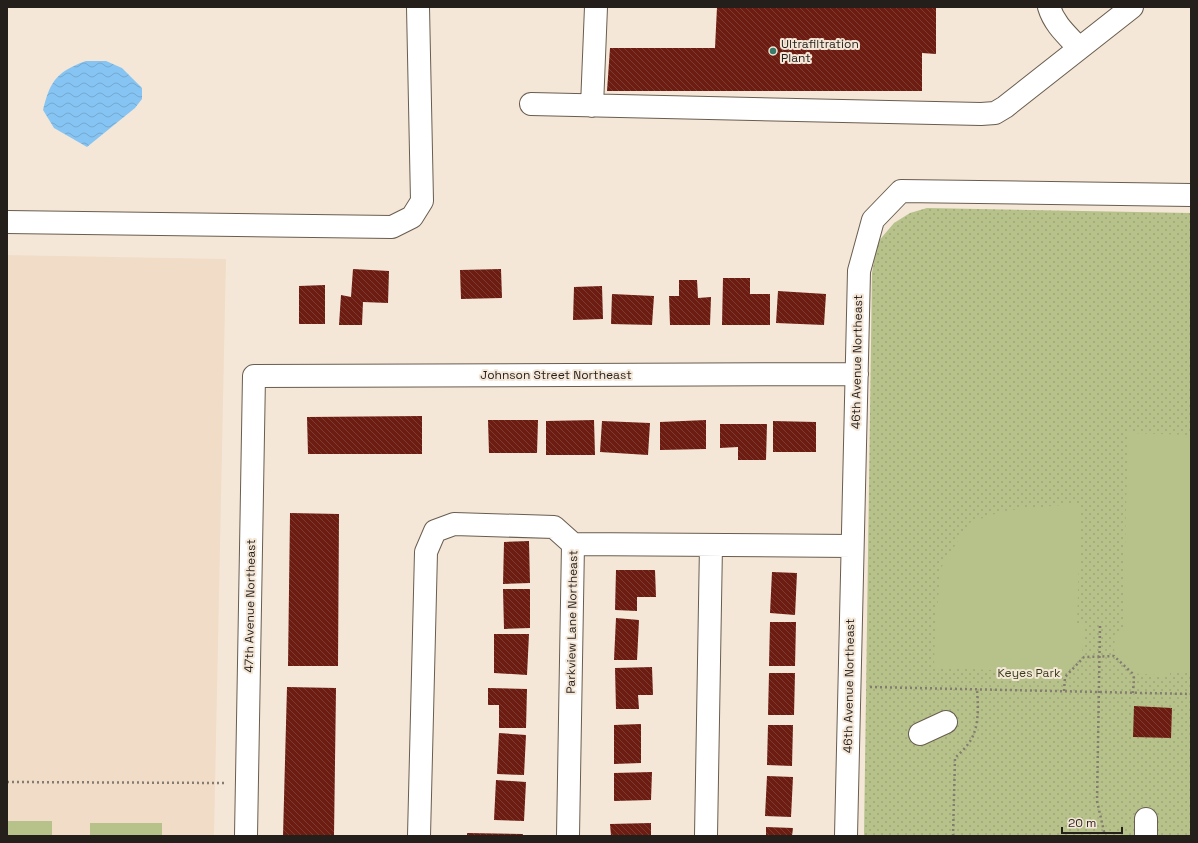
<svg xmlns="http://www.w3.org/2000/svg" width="1198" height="843" viewBox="0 0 1198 843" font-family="'Space Grotesk',sans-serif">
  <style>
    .built { fill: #f1ddc7 }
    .park { fill: url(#park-dots) }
    .pitch { fill: #b7c28b }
    .water { fill: url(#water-waves) }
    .building { fill: url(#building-back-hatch) }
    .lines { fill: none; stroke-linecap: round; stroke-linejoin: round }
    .minor-casing { stroke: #695d4f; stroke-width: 24 }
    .path { stroke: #847b71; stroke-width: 2.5; stroke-dasharray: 2 3; stroke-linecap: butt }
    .minor { stroke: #fff; stroke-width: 22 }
    .poi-dot { fill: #397b6b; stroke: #f5e7d7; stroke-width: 1.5 }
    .labels { text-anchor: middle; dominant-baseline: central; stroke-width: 4; stroke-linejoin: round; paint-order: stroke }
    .poi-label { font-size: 12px; fill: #241f1a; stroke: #f5e7d7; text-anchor: start }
    .street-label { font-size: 12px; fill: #241f1a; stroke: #f5e7d7 }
    .park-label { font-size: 12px; fill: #383f19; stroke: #f5e7d7 }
  </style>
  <defs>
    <pattern id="park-dots" width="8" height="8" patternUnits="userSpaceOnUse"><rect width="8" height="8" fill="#b7c28b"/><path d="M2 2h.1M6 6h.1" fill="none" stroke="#9da677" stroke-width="1.8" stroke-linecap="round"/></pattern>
    <pattern id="water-waves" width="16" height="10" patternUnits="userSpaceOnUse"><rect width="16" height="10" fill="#86c5f3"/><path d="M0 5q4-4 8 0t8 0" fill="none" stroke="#74a9d0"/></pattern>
    <pattern id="building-back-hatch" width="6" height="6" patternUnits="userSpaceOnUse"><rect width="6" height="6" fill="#6c1c11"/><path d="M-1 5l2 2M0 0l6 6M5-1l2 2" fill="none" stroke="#7c3c33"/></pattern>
  </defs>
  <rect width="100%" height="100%" fill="#f5e7d7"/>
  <path class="built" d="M7,255L226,259L214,836H7Z"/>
  <path class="park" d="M927,208L1191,213V836H864L872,273L877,243L894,223L910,213Z"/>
  <path class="pitch" d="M1128,433L1191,435V671H1170V676L1131,673L1114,655L1115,631H1123Z
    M1081,503L1077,623H1085L1082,653L1059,675H1032L1033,669L989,670L934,667L935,631L941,568L969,523L1003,511Z
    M7,821H52V836H7Z
    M90,823H162V836H90Z"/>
  <path class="water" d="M86,61H106L122,68L142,88V99L135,108L87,147L54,128L43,110C50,80 58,71 86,61Z"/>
  <path class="building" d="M717,7H936V54L922,53V91H607L610,48H715Z
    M353,269L389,271L388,303L363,302L362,325H339L341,295L351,297Z
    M501,269L502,298L461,299L460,270Z
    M723,278H750V294H770V325H722Z
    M679,280H697L698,298L711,297L710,325H670L669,296H679Z
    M325,285V324H299V286Z
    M602,286L603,319L573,320L574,287Z
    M778,291L826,294L824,325L776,323Z
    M612,294L654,296L652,325L611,324Z
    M422,416V454H308L307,417Z
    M488,420H538L537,453H489Z
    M594,420L595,455H546V421Z
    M706,420V449L660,450V422Z
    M602,421L650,423L648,455L600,452Z
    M773,421L816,422V452H773Z
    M720,424H767L766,460H738V447L720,448Z
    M290,513L339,514L338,666H288Z
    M529,541L530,583L503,584L504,542Z
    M616,570H655L656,597H637V611L615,610Z
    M772,572L797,573L795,615L770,613Z
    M503,589H530V628L504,629Z
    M616,618L639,620L637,660H614Z
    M770,622H796L795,666H769Z
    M494,634H529L527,675L494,673Z
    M652,667L653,695H638L639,709H616L615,668Z
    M769,673H795L794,715H768Z
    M287,687L336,688L334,836H283Z
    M488,688L527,689L526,728H499V705H488Z
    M1134,706L1172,708L1171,738L1133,737Z
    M641,724V763L614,764V725Z
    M768,725H793L792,766L767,765Z
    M499,733L526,735L524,775L497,774Z
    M652,772L651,800L614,801V773Z
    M767,776L793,777L791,817L765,816Z
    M496,780L526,782L524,821L494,820Z
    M651,823V836H611L610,824Z
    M766,827L793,828L792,836H766Z
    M467,833L523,834V836H467Z"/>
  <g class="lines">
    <defs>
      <path id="minor" d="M1049,7C1054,24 1067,35 1079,48
        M531,104L981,114L995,113L1005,107L1132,7
        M592,106L596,7
        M7,222L392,227L412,217L422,201L418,7
        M573,544L852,546
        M920,734L946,722
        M246,836L254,376L857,374
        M419,836L426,552L435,531L454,524L554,527L573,544
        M568,836L573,544
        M706,836L711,545
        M846,836L859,271L873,220L901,191L1191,195
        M1146,836V819"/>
    </defs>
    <use href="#minor" class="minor-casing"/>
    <path class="path" d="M1100,626L1097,801L1105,836
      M870,687L1191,694
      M1064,691L1065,677L1084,657L1114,656L1132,673L1134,678L1133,693
      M7,782L226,783
      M953,836L955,758C962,751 971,743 974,733C979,721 978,703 977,690"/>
    <use href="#minor" class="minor"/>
  </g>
  <circle class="poi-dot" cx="773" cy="51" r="4"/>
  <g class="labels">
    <g class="poi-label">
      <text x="781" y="44">Ultrafiltration<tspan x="781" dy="14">Plant</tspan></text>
    </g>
    <g class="street-label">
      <text transform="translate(857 362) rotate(-89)">46th Avenue Northeast</text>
      <text x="556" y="375">Johnson Street Northeast</text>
      <text transform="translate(250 606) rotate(-89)">47th Avenue Northeast</text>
      <text transform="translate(572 622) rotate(-89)">Parkview Lane Northeast</text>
      <text transform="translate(849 686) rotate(-89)">46th Avenue Northeast</text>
    </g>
    <g class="park-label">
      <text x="1029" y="673">Keyes Park</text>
    </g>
  </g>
  <rect width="1198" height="843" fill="none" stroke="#241f1a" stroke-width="16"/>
  <path d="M1062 827v6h60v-6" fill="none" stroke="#241f1a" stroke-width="2"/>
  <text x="1068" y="827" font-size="12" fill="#241f1a" stroke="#f5e7d7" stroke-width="3" paint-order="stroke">20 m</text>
</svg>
